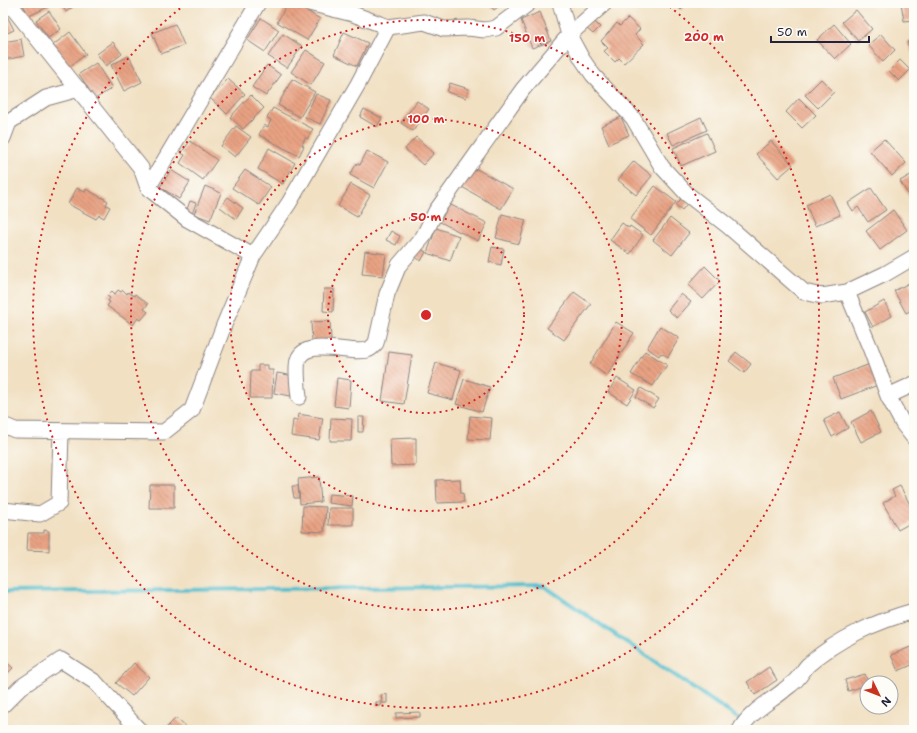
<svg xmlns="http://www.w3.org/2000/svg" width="917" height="733" viewBox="0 0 917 733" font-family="'Shantell Sans',sans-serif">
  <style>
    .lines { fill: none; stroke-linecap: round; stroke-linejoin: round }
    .stream { stroke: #52becd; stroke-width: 4 }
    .building { fill: url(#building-back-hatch) }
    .minor-casing { stroke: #8a817e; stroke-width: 17 }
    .minor { stroke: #fff; stroke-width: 15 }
    .ring { fill: none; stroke: #d62828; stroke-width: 2; stroke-dasharray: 2 4 }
    .centre { fill: #d62828; stroke: #fdfcf7; stroke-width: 2 }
    .ring-label { font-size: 12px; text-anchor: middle; font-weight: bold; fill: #d62828; stroke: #fdfcf7; stroke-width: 3; stroke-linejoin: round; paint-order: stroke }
  </style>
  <defs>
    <pattern id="building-back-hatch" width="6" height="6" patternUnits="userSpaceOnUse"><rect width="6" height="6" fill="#e9a283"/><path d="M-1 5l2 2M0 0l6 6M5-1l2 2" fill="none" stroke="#bc846c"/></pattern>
  </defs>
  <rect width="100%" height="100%" fill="#fdfcf7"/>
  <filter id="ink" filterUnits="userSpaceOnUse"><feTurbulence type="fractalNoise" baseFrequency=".025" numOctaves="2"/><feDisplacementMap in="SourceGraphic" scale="8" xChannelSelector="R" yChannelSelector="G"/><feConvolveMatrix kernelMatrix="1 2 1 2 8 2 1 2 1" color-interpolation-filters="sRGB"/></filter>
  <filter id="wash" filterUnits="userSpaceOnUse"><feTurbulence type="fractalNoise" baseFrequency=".012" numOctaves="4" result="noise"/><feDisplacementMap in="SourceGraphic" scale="16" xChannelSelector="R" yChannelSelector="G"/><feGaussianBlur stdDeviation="0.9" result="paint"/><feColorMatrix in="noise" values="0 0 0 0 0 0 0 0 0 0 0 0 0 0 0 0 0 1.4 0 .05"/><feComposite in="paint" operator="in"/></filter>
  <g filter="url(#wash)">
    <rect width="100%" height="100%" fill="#f1e0c2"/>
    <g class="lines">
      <path class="stream" d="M3,592L544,586L742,721"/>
    </g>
    <g id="blocks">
      <path class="building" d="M22,3H48L50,6L29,16Z
        M60,3H78L66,12Z
        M288,3H294L320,19L307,40L277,22Z
        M489,3H503L494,10Z
        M674,3H688L681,10Z
        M901,3H914V20L904,21Z
        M856,10L872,29L858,41L842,22Z
        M49,11L61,29L48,38L36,20Z
        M540,12L551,41L532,48L521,20Z
        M7,16L14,30L3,35V18Z
        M261,18L279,30L265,52L247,40Z
        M628,18L640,29L635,35L644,44L624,63L619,58L615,62L604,51L608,48L601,41L617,23L620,26Z
        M593,20L600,27L593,34L586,28Z
        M175,24L184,45L161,54L152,33Z
        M834,24L851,44L835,59L817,40Z
        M70,32L86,54L69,67L53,45Z
        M344,32L368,43L357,66L334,55Z
        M283,34L302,46L287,68L268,56Z
        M881,34L895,50L883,62L868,45Z
        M21,39L24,56L4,60L3,42Z
        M914,39V57L907,42Z
        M113,42L122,54L106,66L97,54Z
        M306,50L325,62L311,85L291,72Z
        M129,56L142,82L124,91L111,65Z
        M900,60L910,70L899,81L889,71Z
        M96,63L112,88L95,99L79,74Z
        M267,65L281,75L266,96L252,87Z
        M228,79L245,94L227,114L210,98Z
        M292,79L315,92L300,117L278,105Z
        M821,79L834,92L818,108L805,95Z
        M450,83L469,89L466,98L447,92Z
        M316,94L331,100L320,124L305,117Z
        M251,95L264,108L243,129L230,117Z
        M799,98L816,115L802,128L786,112Z
        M417,101L429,109L413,131L401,123Z
        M273,108L313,129L307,139L305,138L302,145L304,146L299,156L259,135L264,125L268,127L271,120L267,118Z
        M364,109L382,118L377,127L360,117Z
        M621,117L629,135L609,144L601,126Z
        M701,117L707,130L673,145L667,133Z
        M236,126L251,137L235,157L221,146Z
        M707,133L715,151L681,166L673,148Z
        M416,137L434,153L423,165L405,149Z
        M884,139L906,163L892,176L870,151Z
        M190,141L217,160L203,180L180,163L185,155L181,153Z
        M771,141L793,165L778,178L756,154Z
        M269,148L295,163L283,184L258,169Z
        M367,151L388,162L374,188L350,175L357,163L360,165Z
        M634,161L652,176L636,195L618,180Z
        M473,167L513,189L501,209L462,187Z
        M171,170L190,182L179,199L160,187Z
        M245,170L271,187L259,205L232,188Z
        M914,173V205L900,181Z
        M351,184L370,195L357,217L338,206Z
        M205,186L221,193L210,220L194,214Z
        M655,186L676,202L651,235L630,219Z
        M77,188L85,192L86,189L108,201L106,205L110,207L104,218L99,215L96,219L68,204Z
        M871,188L886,210L868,222L858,207L853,211L848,203Z
        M830,194L840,215L815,226L806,205Z
        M683,196L689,201L682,210L676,205Z
        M228,197L243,208L236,219L220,207Z
        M190,201L196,203L192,214L186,212Z
        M449,204L487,223L478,241L440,222Z
        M893,210L907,230L880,250L866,231Z
        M502,214L526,220L519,244L496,238Z
        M670,218L689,233L672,255L653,240Z
        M622,223L629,228L630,226L643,235L630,254L610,240Z
        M436,228L459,236L450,261L427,253Z
        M391,231L400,236L396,245L386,240Z
        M492,247L504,249L501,265L489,262Z
        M419,248L426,252L421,261L414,256Z
        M365,251L386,254L383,276L362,274Z
        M705,266L720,281L703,299L688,285Z
        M909,283L914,293V309L906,313L894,291Z
        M324,289H334L333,312L323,311Z
        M118,290L121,292L123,290L127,294L128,292L134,296L135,294L148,304L144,309L148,312L141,320L138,318L133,325L107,306L110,302L108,301L110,298L107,296L112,291L115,294Z
        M574,292L591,304L564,340L547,328Z
        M681,294L691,302L677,318L668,310Z
        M884,301L892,316L873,327L865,312Z
        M330,321L331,340L312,341L311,322Z
        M616,322L634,333L607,376L590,364Z
        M660,326L679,338L668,357L661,353L659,356L647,348Z
        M645,351L667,365L653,386L631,374Z
        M389,352L412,355L404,404L382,401Z
        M736,352L751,364L744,373L729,361Z
        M436,363L461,370L453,400L427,393Z
        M870,364L878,385L841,399L833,378Z
        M258,365H268V370H273L272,398H250L251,371H258Z
        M277,373L294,376L291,396L274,393Z
        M337,378L351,380L349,408L334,406Z
        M617,378L636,390L627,404L608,392Z
        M464,379L490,387L482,412L456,404Z
        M641,388L659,399L653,408L636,397Z
        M871,411L881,432L861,442L851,422Z
        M840,412L848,428L832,437L824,420Z
        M298,414L323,418L319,440L291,436L293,420L297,421Z
        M470,416L492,418L490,440L468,439Z
        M358,417H364L363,432H358Z
        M331,418L352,419L351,441H330Z
        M416,438V465L391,466L390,439Z
        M319,477L321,502L300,504L298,479Z
        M460,479L461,494L463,493L464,502L437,503L436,480Z
        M150,485H174V508H149Z
        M292,486H298L299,498H294Z
        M900,486L914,512V521L898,530L883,503L895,496L892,490Z
        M329,494L353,496L352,506L328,503Z
        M303,506L326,507L324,532L302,531Z
        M329,508H353V525H328Z
        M44,530L49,531V551L27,550L28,533H44Z
        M913,646L914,664L898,671L891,655Z
        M3,659L13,668L3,678Z
        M134,663L149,677L132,696L116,683Z
        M769,667L777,680L755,695L747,682Z
        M865,674L868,683H867V685L848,691L845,680Z
        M387,694V703H381V706H376V702H382L381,695Z
        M420,712V717L396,718V713Z
        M176,718L188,729L164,730Z"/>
    </g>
  </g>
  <g filter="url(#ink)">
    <use href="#blocks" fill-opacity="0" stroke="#8a817e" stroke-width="1"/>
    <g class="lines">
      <defs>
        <path id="minor" d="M9,3L141,168L148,188L187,219L253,256
          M309,3L353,14L388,27
          M560,3L569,35L582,59L593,75L633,118L662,167L687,194L728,226L804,292L822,296L847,292L885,274L914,257
          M3,138L9,122L46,98L79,89
          M148,188L258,3
          M847,292L871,350L888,396L903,424L914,438
          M888,396L914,384
          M299,397C298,389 296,367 298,360C305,337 351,355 367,350C371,349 373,346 376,343L387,294L399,265L423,237L436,211L523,89L569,35L605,3
          M3,425L15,430L164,432L192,410L224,325L253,256L289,203L358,84L388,27L424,22L444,29L468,28L485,30L496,28L529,3
          M3,510L40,514L59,503L61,431
          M3,705L21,687L61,660L95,682L139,730
          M740,730C749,713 768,703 783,691C787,687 793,684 797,679C801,675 804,669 808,665C837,639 877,621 914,611"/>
      </defs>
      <use href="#minor" class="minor-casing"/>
      <use href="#minor" class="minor"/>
    </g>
  </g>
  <g class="ring">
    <circle cx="426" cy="315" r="98"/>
    <circle cx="426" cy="315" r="196"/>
    <circle cx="426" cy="315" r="295"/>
    <path d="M665 3A393 393 0 1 1 187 3"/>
  </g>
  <circle cx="426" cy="315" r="6" class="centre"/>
  <g class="ring-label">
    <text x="704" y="41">200 m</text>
    <text x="527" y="42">150 m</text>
    <text x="426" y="123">100 m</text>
    <text x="426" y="221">50 m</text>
  </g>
  <rect width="917" height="733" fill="none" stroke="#fdfcf7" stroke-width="16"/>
  <g transform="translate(879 695) rotate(133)"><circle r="19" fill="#fdfcf7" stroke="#a5a5ac"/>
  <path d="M0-3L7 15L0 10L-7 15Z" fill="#c8321e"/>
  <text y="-6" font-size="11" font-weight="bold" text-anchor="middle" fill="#22223b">N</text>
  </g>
  <path d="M771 36v6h98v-6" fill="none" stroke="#22223b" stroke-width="2"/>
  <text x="777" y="36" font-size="12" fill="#22223b" stroke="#fdfcf7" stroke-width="3" paint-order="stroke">50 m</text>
</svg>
